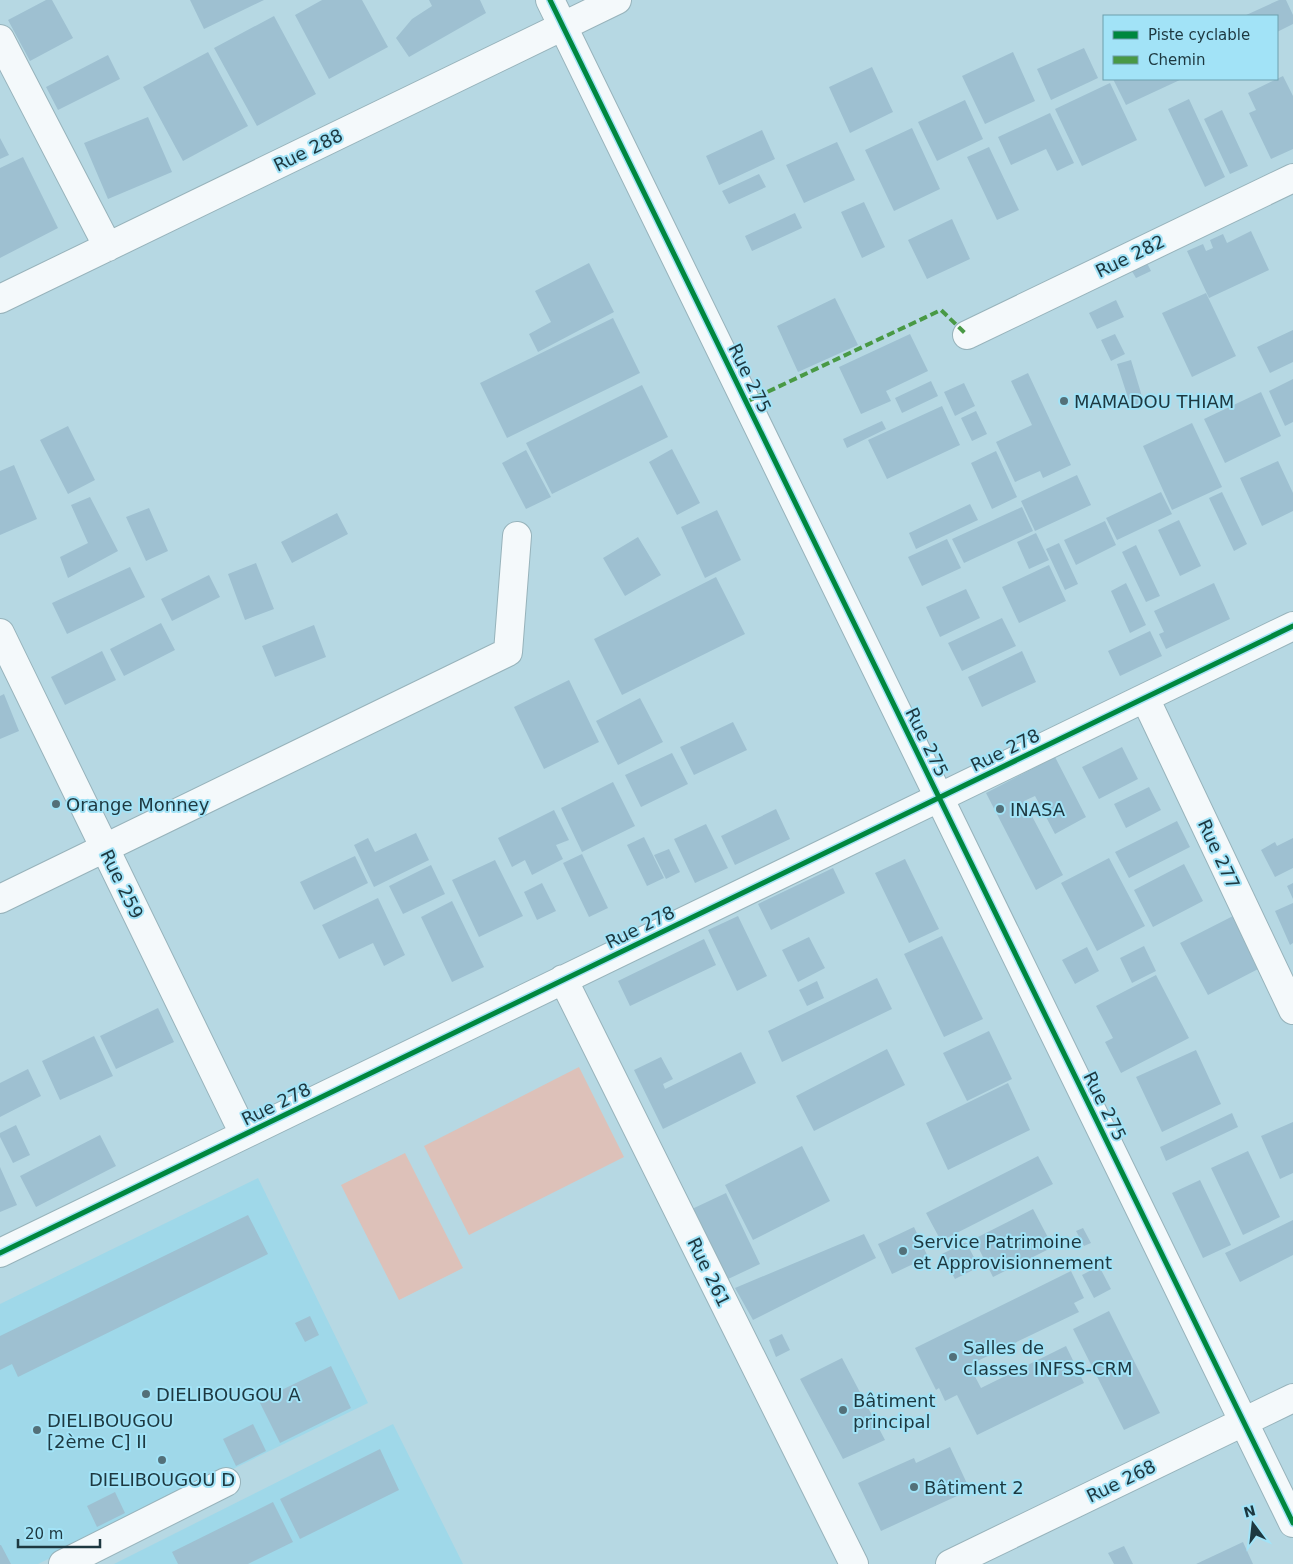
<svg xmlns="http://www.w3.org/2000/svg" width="1293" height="1564" viewBox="0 0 1293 1564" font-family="'DejaVu Sans',sans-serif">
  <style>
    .built { fill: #9fd8e9 }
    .green { fill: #ddc1b9 }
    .building { fill: #9ec0d1 }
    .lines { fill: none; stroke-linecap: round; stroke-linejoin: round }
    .minor-casing { stroke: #97b3bb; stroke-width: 30 }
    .minor { stroke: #f4f9fb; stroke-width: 28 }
    .quiet { stroke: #499945; stroke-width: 4; stroke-dasharray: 8 4; stroke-linecap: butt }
    .cycleway-casing { stroke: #a2e3f7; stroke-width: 8 }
    .cycleway { stroke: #00873e; stroke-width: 5 }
    .poi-dot { fill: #537079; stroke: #a2e3f7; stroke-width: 2 }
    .labels { text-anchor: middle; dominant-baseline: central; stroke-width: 4; stroke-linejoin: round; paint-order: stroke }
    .street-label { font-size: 18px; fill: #1d3840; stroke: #a2e3f7 }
    .poi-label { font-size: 18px; fill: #1d3840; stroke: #a2e3f7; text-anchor: start }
  </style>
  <rect width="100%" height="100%" fill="#b6d8e3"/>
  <path class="built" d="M258,1178L368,1403L38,1564H0V1304Z
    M393,1424L463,1564H114Z"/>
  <path class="green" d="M579,1067L624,1157L469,1235L424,1146Z
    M405,1153L463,1268L399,1300L341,1185Z"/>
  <path class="building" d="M46,0H52L73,38L30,61L8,20Z
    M190,0H264L204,29Z
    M322,0H362L388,47L329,79L295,15Z
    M429,0H480L486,13L409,57L396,38L412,19L432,6Z
    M1279,0H1286L1293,15V24L1277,32V16H1244Z
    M274,16L316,94L257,126L214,48Z
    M1084,48L1098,78L1051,100L1037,69Z
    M208,52L248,126L183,161L143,87Z
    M1013,52L1035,101L985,124L962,76Z
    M108,55L120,79L58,110L46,87Z
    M872,67L893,112L850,133L829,87Z
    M1283,76L1293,96V149L1271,159L1249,113L1256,110L1248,93Z
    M1113,79H1182L1126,105Z
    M1110,83L1137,140L1082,166L1055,109Z
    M1189,99L1225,177L1205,187L1168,109Z
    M965,100L983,139L937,161L918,122Z
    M1222,110L1248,166L1230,174L1204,119Z
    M1050,113L1074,163L1057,171L1046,149L1011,165L998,137Z
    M148,117L172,172L108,199L84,143Z
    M912,128L940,189L894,211L865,150Z
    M762,130L775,159L719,185L706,156Z
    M0,138L9,155L0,159Z
    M837,142L855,180L804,203L786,165Z
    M989,147L1019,210L997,220L967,157Z
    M23,157L58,228L0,258V168Z
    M759,174L766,187L729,204L722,191Z
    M864,202L885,247L862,258L841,212Z
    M795,213L802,228L752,251L745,236Z
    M952,219L970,259L927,279L908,240Z
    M1251,231L1269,270L1209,298L1187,251L1203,244L1206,251L1213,248L1210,240L1223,234L1227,243Z
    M1146,261L1151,271L1136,278L1130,268Z
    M589,263L614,312L538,352L529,334L551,322L535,291Z
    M1206,293L1236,356L1192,377L1162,313Z
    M835,298L858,345L798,372L777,326Z
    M1116,300L1124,317L1097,329L1089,313Z
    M613,318L640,373L507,438L480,383Z
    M1293,330V362L1270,373L1257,347Z
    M910,334L928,371L886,391L891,401L861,414L839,367Z
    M1115,334L1125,354L1111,361L1101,340Z
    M1131,360L1144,403L1131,407L1117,364Z
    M1028,373L1071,465L1043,478L1040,471L1015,482L996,442L1032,425L1011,381Z
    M1293,379V422L1285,426L1269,391Z
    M931,381L938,396L902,413L895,398Z
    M964,383L975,406L955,416L944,392Z
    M642,385L668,437L552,494L526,443Z
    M1261,392L1281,436L1225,463L1204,419Z
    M942,406L960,445L887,479L868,440Z
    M976,411L987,434L972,441L961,418Z
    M882,421L886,429L847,448L843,439Z
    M1192,423L1222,487L1172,510L1143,446Z
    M68,426L95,480L68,494L40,440Z
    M672,449L700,503L677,515L649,462Z
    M526,450L551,497L526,509L502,463Z
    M996,451L1017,497L992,509L971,463Z
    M1278,461L1293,493V511L1262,526L1240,478Z
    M14,465L37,519L0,535V471Z
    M1077,475L1091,505L1035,531L1021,501Z
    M1161,492L1172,514L1117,540L1106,518Z
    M1222,492L1247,544L1234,551L1209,498Z
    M90,497L118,551L68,578L60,557L88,543L71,505Z
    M970,504L978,520L916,549L909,533Z
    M1022,507L1033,531L964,563L952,539Z
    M149,508L168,551L146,561L126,517Z
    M717,510L741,560L705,578L681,527Z
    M337,513L348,534L292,563L281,542Z
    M1179,520L1201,566L1180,576L1158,530Z
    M1105,521L1116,545L1076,565L1064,540Z
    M1036,533L1049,560L1029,569L1017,542Z
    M638,537L661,575L625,596L603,558Z
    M947,539L961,568L922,586L908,557Z
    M1059,543L1078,584L1065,590L1046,549Z
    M1136,545L1160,596L1146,602L1122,552Z
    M256,563L274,609L245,620L228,574Z
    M1049,565L1066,601L1019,623L1002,587Z
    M130,567L145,597L67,634L52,603Z
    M209,575L220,597L172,621L161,599Z
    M716,577L745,634L622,695L594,639Z
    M1126,583L1146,625L1130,633L1111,591Z
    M1214,583L1230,619L1166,649L1159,634L1164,632L1154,611Z
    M966,589L980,618L940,637L926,607Z
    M1002,618L1016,646L962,671L948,643Z
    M161,623L175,650L124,676L110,649Z
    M314,625L326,657L275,677L262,646Z
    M1150,631L1162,656L1120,676L1108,651Z
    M102,651L116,680L65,705L51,677Z
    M1022,651L1036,682L982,707L968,677Z
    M569,680L599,742L544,769L514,707Z
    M4,694L19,731L0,739V696Z
    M640,698L663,742L618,765L596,721Z
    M733,722L747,750L694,775L680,747Z
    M1122,747L1138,779L1099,799L1082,767Z
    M672,753L688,784L641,807L625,775Z
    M1055,757L1086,817L1055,834L1035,796L1024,801L1063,875L1036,890L986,793Z
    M613,782L635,826L582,852L561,808Z
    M1149,787L1161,810L1126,828L1114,804Z
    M776,809L790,839L735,865L721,836Z
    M554,810L569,840L556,845L563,859L532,875L525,860L512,867L498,838Z
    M1177,821L1190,847L1129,878L1115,852Z
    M706,824L728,868L695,883L674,839Z
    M416,833L429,860L374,887L354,845L368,838L375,852Z
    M644,837L664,878L647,886L627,845Z
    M1293,838V868L1275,877L1261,850L1275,842L1277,846Z
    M669,849L680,872L666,879L654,855Z
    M582,854L608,908L589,917L563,863Z
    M355,856L368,883L314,910L300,882Z
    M1109,858L1145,926L1097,951L1061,883Z
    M905,859L939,929L909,943L875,873Z
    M495,860L523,916L479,937L452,880Z
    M1184,864L1203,901L1153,927L1134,890Z
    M431,865L445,894L403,914L389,886Z
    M833,868L845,893L771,930L758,904Z
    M542,883L556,911L537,920L524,892Z
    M1293,883V899L1287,886Z
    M378,898L405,955L384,966L373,943L339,959L322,925Z
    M452,901L484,967L452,982L421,917Z
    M1293,903V943L1290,945L1275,911Z
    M1235,915L1262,967L1208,995L1180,943Z
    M738,916L767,976L737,991L708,930Z
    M942,936L983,1019L944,1037L904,954Z
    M809,937L825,968L798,982L782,950Z
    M704,939L716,965L630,1006L618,981Z
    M1144,946L1156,971L1132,983L1120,958Z
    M1087,947L1099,971L1075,984L1062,960Z
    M1156,975L1189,1038L1121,1073L1105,1042L1113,1038L1096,1006Z
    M877,978L892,1009L782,1062L768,1031Z
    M817,981L824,998L807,1006L799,990Z
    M158,1008L174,1042L116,1069L100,1036Z
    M989,1031L1012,1079L967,1101L943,1053Z
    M94,1036L113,1076L60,1100L42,1061Z
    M887,1049L905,1085L814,1131L796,1096Z
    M1196,1050L1221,1104L1162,1132L1136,1077Z
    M741,1052L756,1083L663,1129L634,1070L661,1057L673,1079L663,1084L665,1089Z
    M28,1069L41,1096L0,1117V1083Z
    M1008,1083L1030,1130L948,1170L926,1123Z
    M1232,1113L1238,1127L1166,1161L1160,1147Z
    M1293,1122V1173L1280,1179L1261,1136Z
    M16,1125L30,1155L13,1163L0,1137V1133Z
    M100,1135L116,1166L36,1207L20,1176Z
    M802,1146L830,1201L753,1240L725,1185Z
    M1248,1151L1280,1217L1243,1235L1211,1168Z
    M1038,1156L1053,1184L941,1241L926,1213Z
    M0,1167L17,1205L0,1212Z
    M1200,1180L1231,1245L1203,1258L1172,1193Z
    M726,1193L760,1264L726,1280L692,1209Z
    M1033,1209L1053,1247L993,1277L974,1239Z
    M248,1215L268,1254L18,1377L12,1364L0,1370V1336Z
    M1293,1220V1255L1240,1282L1225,1253Z
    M914,1227L928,1257L892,1274L878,1244Z
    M1083,1228L1091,1243L1084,1246L1076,1231Z
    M864,1234L876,1258L753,1320L735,1288Z
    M966,1242L979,1267L955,1279L942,1254Z
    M1099,1266L1111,1289L1094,1298L1082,1275Z
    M1071,1271L1084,1298L1074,1303L1079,1312L969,1365L981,1388L1066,1346L1084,1383L977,1435L957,1395L945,1401L939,1388L936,1390L915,1348Z
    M1109,1311L1160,1413L1124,1430L1073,1329Z
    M310,1316L319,1335L305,1342L295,1323Z
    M782,1334L790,1350L776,1357L769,1340Z
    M842,1358L885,1440L843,1459L800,1379Z
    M331,1366L351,1408L280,1443L259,1401Z
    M253,1424L266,1451L236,1466L223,1439Z
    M950,1447L970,1490L881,1531L858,1483L914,1458L916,1463Z
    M380,1449L399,1490L300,1539L280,1499Z
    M115,1492L125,1513L97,1527L87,1506Z
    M273,1502L293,1542L248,1564H178L172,1552Z
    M1243,1542L1253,1564H1196Z
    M0,1545H1L11,1564H0Z
    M1124,1546L1133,1564H1114L1108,1553Z"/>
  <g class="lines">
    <defs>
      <path id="minor" d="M550,0L1293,1523
        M0,39L108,247
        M0,299L617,0
        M967,335L1293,178
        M0,633L244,1134
        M1145,698L1293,1010
        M0,899L508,652L517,536
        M563,979L854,1564
        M0,1253L1293,626
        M63,1564L226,1482
        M950,1564L1293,1398"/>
    </defs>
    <use href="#minor" class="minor-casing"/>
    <use href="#minor" class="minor"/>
    <path class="quiet" d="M746,402L941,310L967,335"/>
    <defs>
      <path id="cycleway" d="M550,0L1293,1523
        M0,1253L1293,626"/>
    </defs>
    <use href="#cycleway" class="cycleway-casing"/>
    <use href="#cycleway" class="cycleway"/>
  </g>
  <g class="poi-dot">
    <circle cx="1064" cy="401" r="5"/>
    <circle cx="56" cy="804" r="5"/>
    <circle cx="1000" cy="809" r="5"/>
    <circle cx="903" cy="1251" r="5"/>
    <circle cx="953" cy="1357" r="5"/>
    <circle cx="146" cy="1394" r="5"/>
    <circle cx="843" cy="1410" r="5"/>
    <circle cx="37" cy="1430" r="5"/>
    <circle cx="162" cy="1460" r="5"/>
    <circle cx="914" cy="1487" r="5"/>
  </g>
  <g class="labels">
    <g class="street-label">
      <text transform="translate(308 150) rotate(-26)">Rue 288</text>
      <text transform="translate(1130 256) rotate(-26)">Rue 282</text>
      <text transform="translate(750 378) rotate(64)">Rue 275</text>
      <text transform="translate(927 742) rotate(64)">Rue 275</text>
      <text transform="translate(1005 750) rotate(-26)">Rue 278</text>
      <text transform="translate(1219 854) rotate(65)">Rue 277</text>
      <text transform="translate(122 884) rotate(64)">Rue 259</text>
      <text transform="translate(640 927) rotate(-26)">Rue 278</text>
      <text transform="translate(276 1104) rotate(-26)">Rue 278</text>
      <text transform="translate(1105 1106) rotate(64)">Rue 275</text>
      <text transform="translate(709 1272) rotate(64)">Rue 261</text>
      <text transform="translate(1121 1481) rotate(-26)">Rue 268</text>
    </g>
    <g class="poi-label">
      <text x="1074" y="401">MAMADOU THIAM</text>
      <text x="66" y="804">Orange Monney</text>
      <text x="1010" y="809">INASA</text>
      <text x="913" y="1241">Service Patrimoine<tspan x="913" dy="21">et Approvisionnement</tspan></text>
      <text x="963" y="1347">Salles de<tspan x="963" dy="21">classes INFSS-CRM</tspan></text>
      <text x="156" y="1394">DIELIBOUGOU A</text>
      <text x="853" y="1400">Bâtiment<tspan x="853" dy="21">principal</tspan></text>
      <text x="47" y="1420">DIELIBOUGOU<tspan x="47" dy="21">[2ème C] II</tspan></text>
      <text x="162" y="1479" text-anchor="middle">DIELIBOUGOU D</text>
      <text x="924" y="1487">Bâtiment 2</text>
    </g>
  </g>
  <rect x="1103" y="15" width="175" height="65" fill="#a2e3f7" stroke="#6d9fae"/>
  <rect x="1113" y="31" width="25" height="8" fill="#00873e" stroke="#6d9fae"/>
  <text x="1148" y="40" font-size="15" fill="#1d3840">Piste cyclable</text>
  <rect x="1113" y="56" width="25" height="8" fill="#499945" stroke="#6d9fae"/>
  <text x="1148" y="65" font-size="15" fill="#1d3840">Chemin</text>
  <g transform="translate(1253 1524) rotate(345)" stroke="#a2e3f7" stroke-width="4" paint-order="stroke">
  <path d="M0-4L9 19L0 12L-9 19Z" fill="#1d3840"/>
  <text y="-8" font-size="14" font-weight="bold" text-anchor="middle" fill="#1d3840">N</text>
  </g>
  <path d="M18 1539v8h82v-8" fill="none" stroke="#1d3840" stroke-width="2.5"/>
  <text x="25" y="1539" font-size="15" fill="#1d3840" stroke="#a2e3f7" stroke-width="4" paint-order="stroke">20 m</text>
</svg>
